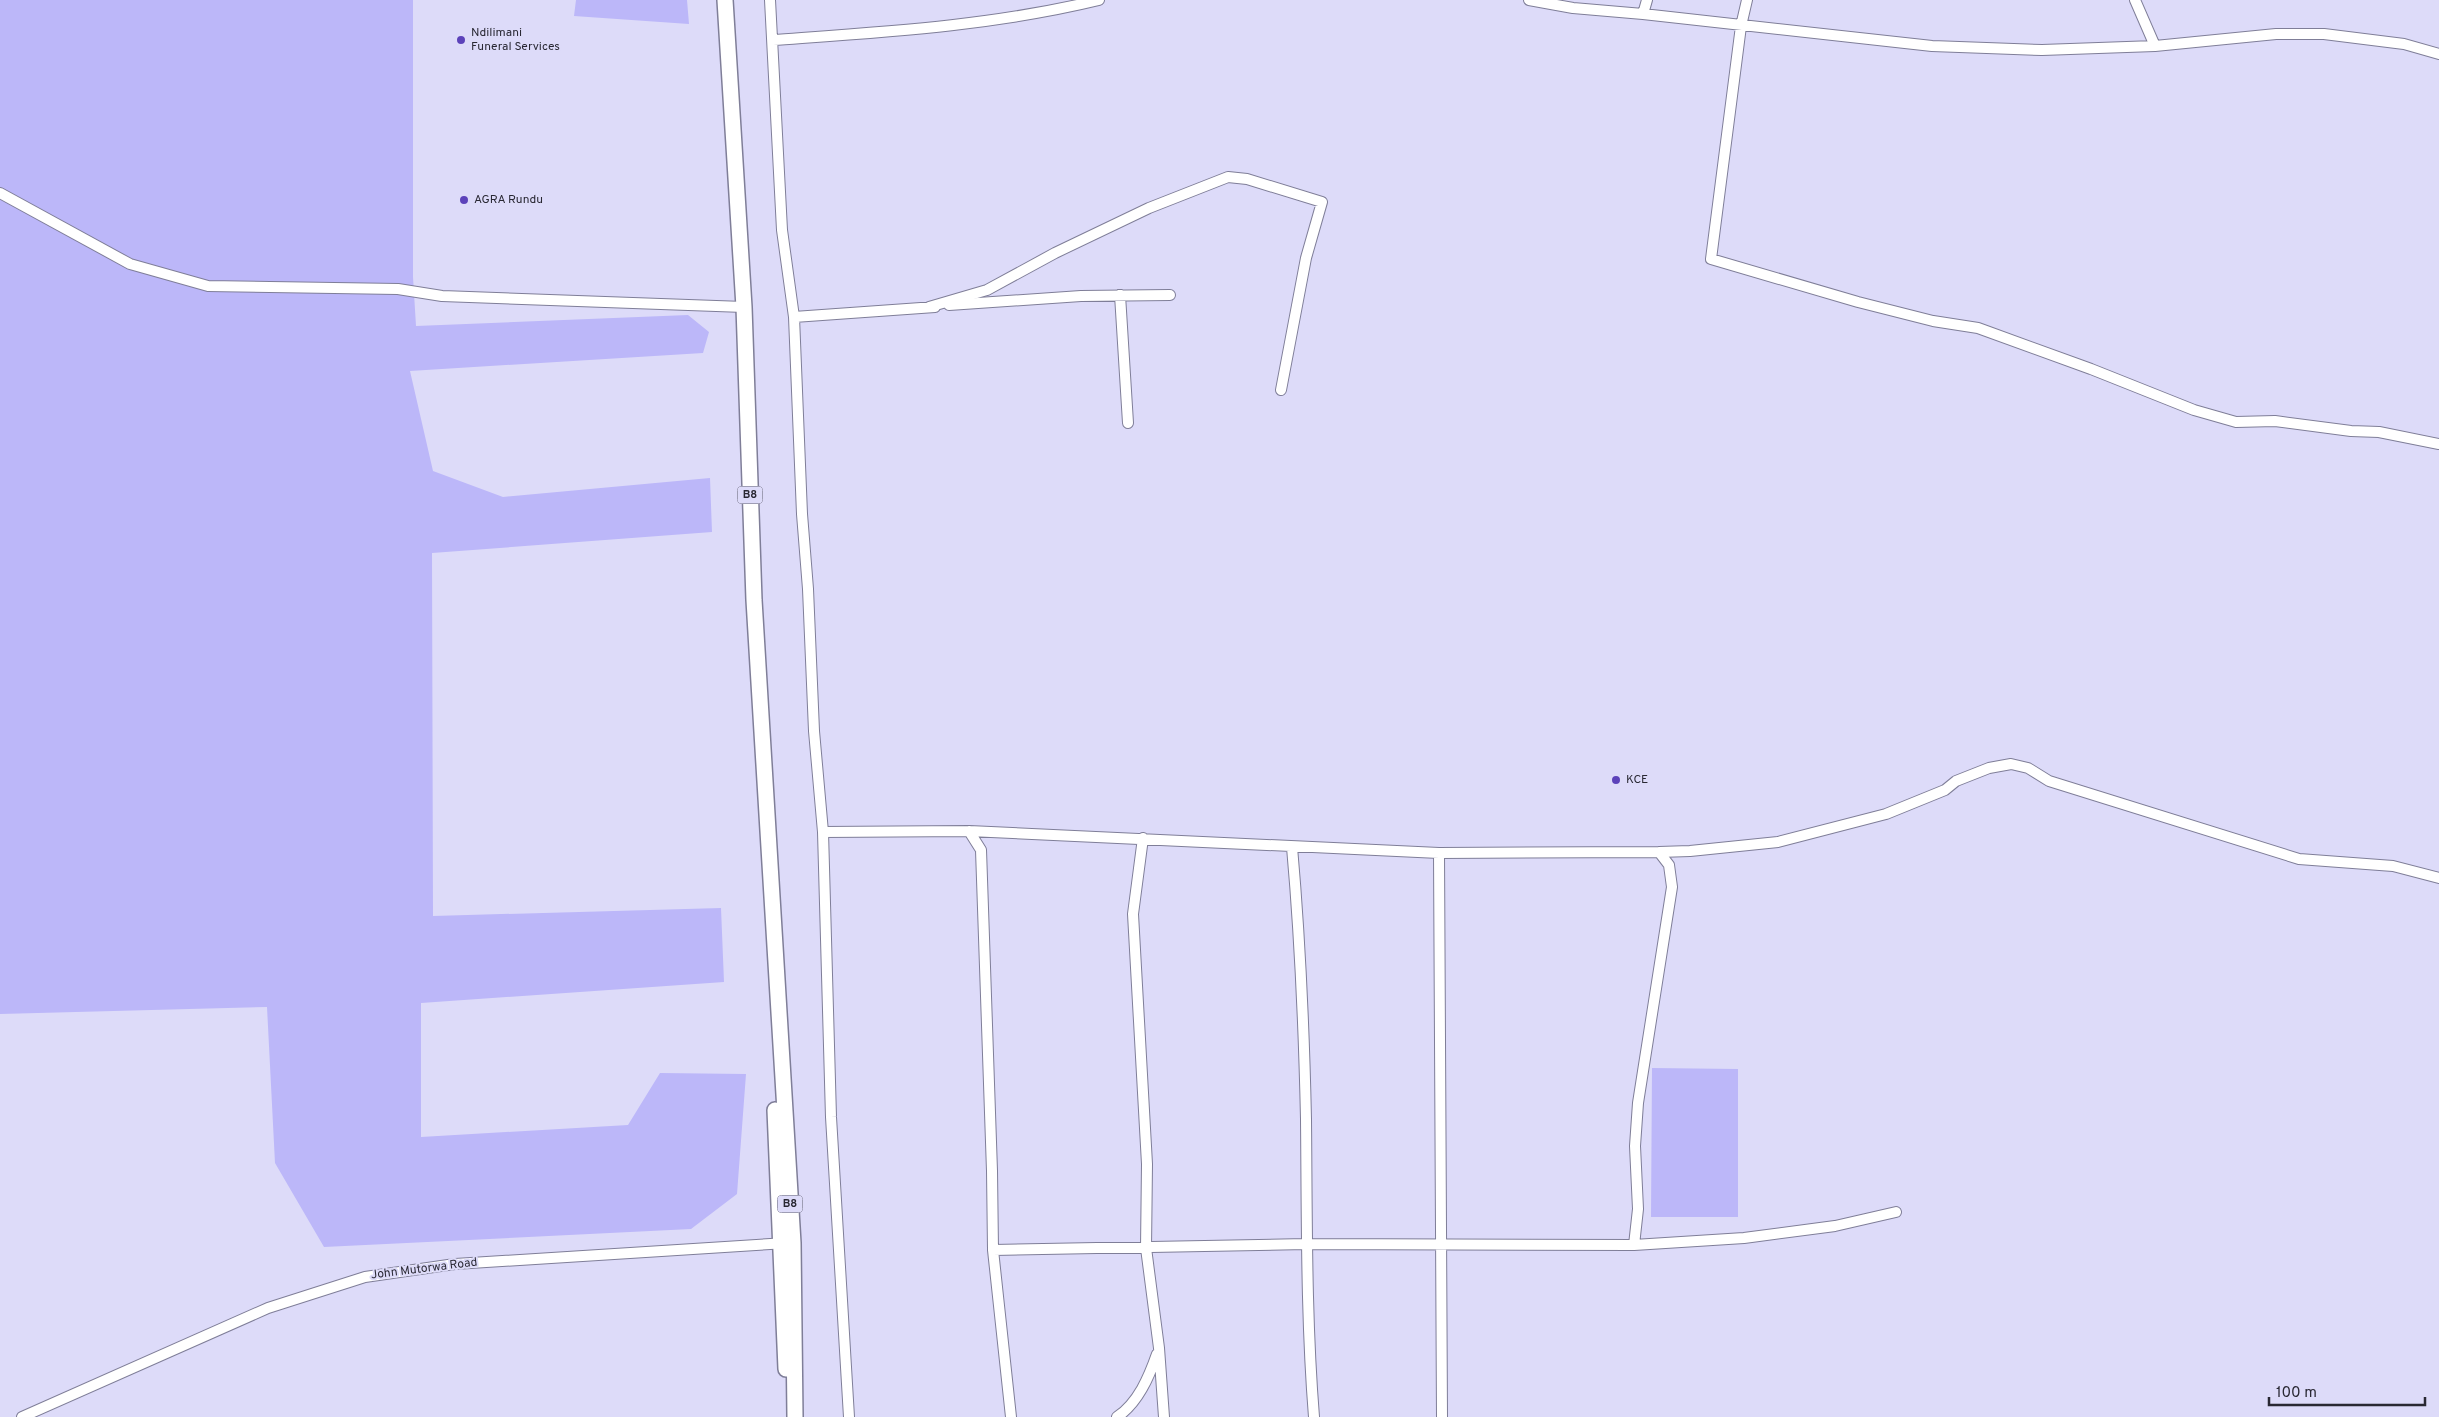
<svg xmlns="http://www.w3.org/2000/svg" width="2439" height="1417" viewBox="0 0 2439 1417" font-family="Overpass,sans-serif">
  <style>
    .green { fill: #bcb7f9 }
    .lines { fill: none; stroke-linecap: round; stroke-linejoin: round }
    .minor-casing { stroke: #7f7e98; stroke-width: 12 }
    .highway-casing { stroke: #7f7e98; stroke-width: 18 }
    .minor { stroke: #fff; stroke-width: 10 }
    .highway { stroke: #fff; stroke-width: 15 }
    .poi-dot { fill: #5c42ba; stroke: #dddbf9; stroke-width: 2 }
    .labels { text-anchor: middle; dominant-baseline: central; stroke-width: 4; stroke-linejoin: round; paint-order: stroke }
    .shield { fill: #dddbf9; stroke: #5f5e6e; stroke-width: 1 }
    .shield-label { font-size: 11px; font-weight: bold; fill: #292833 }
    .poi-label { font-size: 12px; fill: #292833; stroke: #dddbf9; text-anchor: start }
    .street-label { font-size: 12px; fill: #292833; stroke: #dddbf9 }
  </style>
  <rect width="100%" height="100%" fill="#dddbf9"/>
  <path class="green" d="M0,0H413V277L416,326L688,315L709,332L703,353L410,371L433,471L503,497L710,478L712,532L432,553L433,916L721,908L724,982L421,1003V1137L628,1125L660,1073L746,1074L737,1194L691,1229L324,1247L275,1163L267,1007L0,1014Z
    M576,0H687L689,24L574,16Z
    M1652,1068L1738,1069V1217H1651Z"/>
  <g class="lines">
    <defs>
      <path id="minor" d="M770,0L782,230L794,317L802,514L808,589L814,731L823,832L831,1117L849,1417
        M1529,0L1573,8L1643,14L1932,46L2042,50L2155,46L2276,34H2324L2404,44L2439,54
        M1747,0L1741,26L1711,259L1858,302L1933,321L1978,328L2091,369L2194,410L2236,422L2275,421L2351,431L2379,432L2439,444
        M2135,0L2155,46
        M1643,14L1647,0
        M773,40C883,32 992,26 1099,0
        M0,193L130,264L208,286L398,289L442,296L744,307
        M1120,295L1128,423
        M949,305L1081,296L1170,295
        M929,307L987,290L1055,253L1149,208L1228,177L1247,179L1322,202L1306,258L1281,390
        M794,317L935,307
        M969,831L981,850L992,1171L993,1250L1011,1417
        M823,832L969,831L1439,853L1659,852L1669,865L1672,887L1638,1103L1635,1146L1638,1209L1634,1245
        M1143,838L1133,914L1147,1164L1146,1248L1159,1348L1164,1417
        M1292,847C1300,937 1304,1028 1306,1119C1307,1218 1306,1318 1314,1417
        M1659,852L1690,851L1778,842L1886,814L1945,790L1956,781L1989,768L2011,764L2028,768L2049,781L2299,859L2393,866L2439,878
        M1439,853L1442,1417
        M993,1250L1306,1244L1634,1245L1744,1238L1835,1226L1896,1212
        M22,1417L268,1308L365,1277L455,1264L787,1243
        M1117,1417C1138,1403 1149,1377 1157,1354"/>
      <path id="highway" d="M725,0L744,307L754,600L793,1243L795,1417
        M775,1110L786,1369"/>
    </defs>
    <use href="#minor" class="minor-casing"/>
    <use href="#highway" class="highway-casing"/>
    <use href="#minor" class="minor"/>
    <use href="#highway" class="highway"/>
  </g>
  <g class="poi-dot">
    <circle cx="461" cy="40" r="5"/>
    <circle cx="464" cy="200" r="5"/>
    <circle cx="1616" cy="780" r="5"/>
  </g>
  <g class="labels">
    <g class="shield">
      <rect x="737.5" y="486.5" width="25" height="17" rx="4"/>
      <rect x="777.5" y="1195.5" width="25" height="17" rx="4"/>
    </g>
    <g class="shield-label">
      <text x="750" y="495">B8</text>
      <text x="790" y="1204">B8</text>
    </g>
    <g class="poi-label">
      <text x="471" y="33">Ndilimani<tspan x="471" dy="14">Funeral Services</tspan></text>
      <text x="474" y="200">AGRA Rundu</text>
      <text x="1626" y="780">KCE</text>
    </g>
    <g class="street-label">
      <text transform="translate(424 1269) rotate(-7)">John Mutorwa Road</text>
    </g>
  </g>
  <path d="M2269 1397v8h156v-8" fill="none" stroke="#292833" stroke-width="2.5"/>
  <text x="2276" y="1397" font-size="15" fill="#292833" stroke="#dddbf9" stroke-width="4" paint-order="stroke">100 m</text>
</svg>
